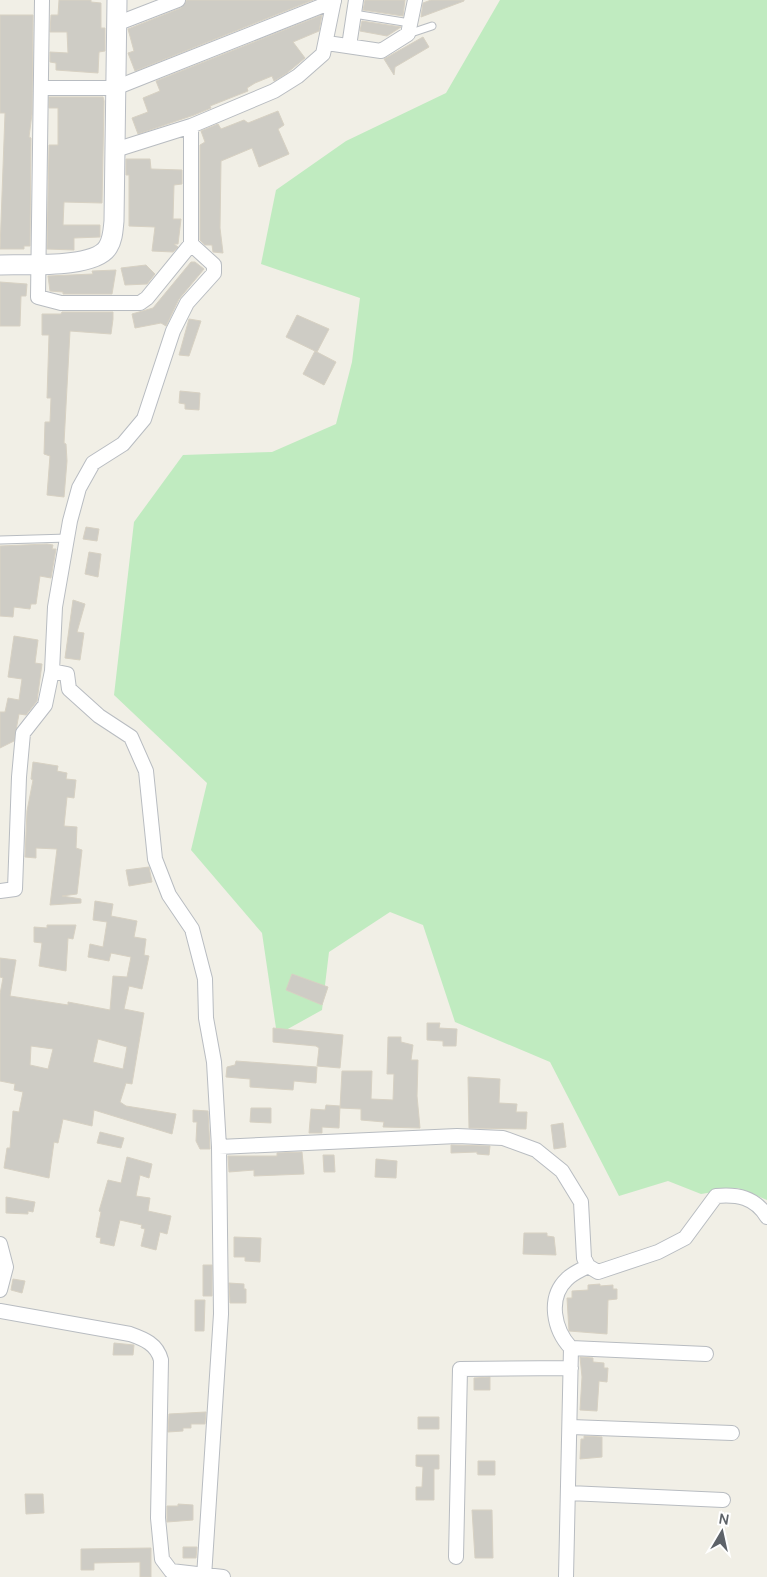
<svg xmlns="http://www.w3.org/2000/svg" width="767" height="1577" viewBox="0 0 767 1577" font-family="Manrope,sans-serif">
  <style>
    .green { fill: #c0ebc0 }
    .building { fill: #ceccc5; stroke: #d7d1c3; fill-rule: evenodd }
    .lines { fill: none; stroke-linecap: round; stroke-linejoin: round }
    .lane-casing { stroke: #b8bcc1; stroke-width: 9 }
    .street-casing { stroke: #b8bcc1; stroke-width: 16 }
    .secondary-casing { stroke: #b9bdc3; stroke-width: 21 }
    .lane { stroke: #fff; stroke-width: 7 }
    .street { stroke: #fff; stroke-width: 14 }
    .secondary { stroke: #fff; stroke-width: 19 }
  </style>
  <rect width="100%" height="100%" fill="#f1efe6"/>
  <path class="green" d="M500,0H767V1200L738,1188L701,1194L668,1181L619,1196L550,1062L455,1022L423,925L390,912L329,952L322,1010L277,1035L262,933L191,850L207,783L114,695L134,522L183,455L272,452L336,424L352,362L360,298L261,264L276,190L346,141L446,93Z"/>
  <path class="building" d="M59,0H91V2L101,3V28H105V51L99,52L98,73L56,70V63L50,62V52L68,53L67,32H50L51,15H58Z
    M187,0H313L135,71L128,53L134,51L128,29L181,8Z
    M365,0H405L403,16L363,10Z
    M431,0H464V1L421,17L423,3Z
    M0,15H33L32,114L29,137L31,138L30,246H24V249H0L5,113H0Z
    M322,15L319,31L293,42L305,58L287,73L274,81L272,76L255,83L247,88L248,91L210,106L211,108L194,115L138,134L132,118L148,112L143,98L160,91L156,81Z
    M362,21L401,27L387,36L360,31Z
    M423,37L429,47L395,67L394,75L384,59Z
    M49,97H103L104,101L102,203L64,202L63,225H100V237L74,238V250L47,249L49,145H58V108H49Z
    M278,111L284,125L278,129L289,154L259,167L252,148L221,161L220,228L223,253L213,252L212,245H205L200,240V145L205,142L201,131L218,124L221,129L244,120L248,123Z
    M126,159H150L151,169L182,170V184L174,185L173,219H181L178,244H174L178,247L173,252L152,251L155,227L129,226V175H126Z
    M191,262H195L204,269L179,299L166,326L161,323L135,328L132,314L153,308Z
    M146,265L155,274L147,284L125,285L121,268Z
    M116,270L112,294H63V292L50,291L48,276L93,274L92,271Z
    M0,282L27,284L26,296H21L20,326H0Z
    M62,312H113V319L111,334L70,331L64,443L66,444L67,461L64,497L47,495L50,456L44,454L45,422H50L51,398H47L49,335H42V314H61Z
    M297,315L329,329L317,352L286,337Z
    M189,319L201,321L189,356L179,355Z
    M315,351L336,362L324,385L303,374Z
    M180,391L200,393L199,410L185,409V404L179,403Z
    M86,527L99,529L97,541L83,539Z
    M47,544L53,545L52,549H56L51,578L40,576L36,604H31L30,609L14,607L13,617L0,616V546Z
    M89,552L101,554L98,577L85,574Z
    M73,600L85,604L77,632L84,633L80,660L65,658Z
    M14,636L38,640L35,663L42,664L37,701L26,715L19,714L14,741L0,748V712H5L8,698L19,700L22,679L8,677Z
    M33,762L58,766L57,771L67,773L66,779L76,780L74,798L67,797L64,826L77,827L76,848L82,850L77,894L62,896L81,899V903L50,905L57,849L36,848V858L25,857L27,811L33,780L31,779Z
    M149,867L152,882L129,886L126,870Z
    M95,901L113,904L111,916L137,921L134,937L146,939L144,955L149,956L142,989L129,986L124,1009L144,1013L132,1084L126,1083L120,1102L126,1106L176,1114L172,1134L94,1110L92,1126L63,1119L58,1143L54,1142L49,1178L4,1168L7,1148H10L13,1111L19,1112L23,1092L14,1090L15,1084L0,1081V994L3,978L0,977V958L16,960L10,996L68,1005V1002L110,1010L113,976L127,977L131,957L111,953L109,961L88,957L90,944L103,947L107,922L93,920ZM98,1039L127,1047L123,1069L93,1062ZM31,1046L53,1049L48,1069L30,1065Z
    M47,925H76L73,939L68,938L66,971L39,966L42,943L34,942V927L47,928Z
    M292,974L328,987L322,1005L286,990Z
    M427,1023H440L439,1028L457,1029L456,1046H443V1041L427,1040Z
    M273,1028L343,1035L340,1068L317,1066L319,1048L316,1046L273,1042Z
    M388,1037H401V1042L413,1045L411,1060H418L417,1096L420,1128L383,1127L384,1122L361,1120V1109L340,1108L342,1071H372L371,1099L393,1100L394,1074H387Z
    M236,1061L317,1067L316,1083L294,1081L293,1090L250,1087V1079L226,1077L227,1067L235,1065Z
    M468,1077L500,1079L499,1103L517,1104L516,1112H527L526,1129L469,1128Z
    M326,1105L340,1106L339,1128L322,1127V1133H309L311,1109L325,1110Z
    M251,1108H271V1123L250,1122Z
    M193,1110L208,1111L210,1149H200L196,1141L197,1122H193Z
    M563,1123L566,1147L554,1149L551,1125Z
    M100,1132L124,1138L121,1148L97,1143Z
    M451,1145L490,1146L489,1155L477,1154V1152L451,1153Z
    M302,1152L304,1174L254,1176V1170L229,1172L228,1156H277V1153Z
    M323,1155H334L335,1172H324Z
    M127,1157L152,1164L149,1178L140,1175L136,1196L150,1198L148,1211L171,1216L167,1234L160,1232L156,1250L141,1246L145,1229L141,1228L142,1225L120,1220L114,1246L100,1243L101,1238L96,1237L101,1212L99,1211L108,1180L121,1183Z
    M376,1159L397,1161L396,1178L375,1177Z
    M6,1197L35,1202L33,1212L28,1211V1214L6,1213Z
    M524,1233H547V1236L554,1237L556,1255L523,1254Z
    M234,1237L261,1238L260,1262L245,1261V1257H234Z
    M203,1265H212V1296H203Z
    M13,1279L25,1281L22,1293L11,1290Z
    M229,1283L244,1284V1289H246V1303H230Z
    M600,1284V1286L613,1285V1289H617V1299L608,1300L607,1334L569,1331L567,1298H572V1291L588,1290V1285Z
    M195,1300H205L204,1331H195Z
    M114,1343L134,1345L133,1355H113Z
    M580,1357L593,1358V1362L604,1363V1368H608L607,1382L599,1381L597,1411L580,1410L582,1377Z
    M490,1377V1390H474V1378Z
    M206,1412L205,1424H191V1428H183V1431L168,1432L169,1414Z
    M418,1417H439V1429H418Z
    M584,1436L602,1437V1457L580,1459L581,1439H584Z
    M416,1455H439V1469H434V1500H416V1487H422L423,1467L416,1466Z
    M478,1461H495V1475H478Z
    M25,1494H43L44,1513L26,1514Z
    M178,1504L193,1505V1520L167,1522V1506H178Z
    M472,1510H492L493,1558H475Z
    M183,1547H197L196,1558H183Z
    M151,1548V1577H140V1562L94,1563V1570H81V1549Z"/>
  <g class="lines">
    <defs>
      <path id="lane" d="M354,14L410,23
        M408,34L432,26
        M0,540L68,538"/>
      <path id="street" d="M42,0L38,297L61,303H140L147,298L191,244
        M116,24L178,0
        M327,43L381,51L408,34L415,0
        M349,46L356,0
        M41,88H115L334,1
        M115,150L191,126L274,91L298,76L323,54L334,0
        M52,671L67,674L69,689L99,716L131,737L146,771L155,859L169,895L192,929L205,979L206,1018L214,1062L219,1147L221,1314L204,1577
        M0,891L15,889L19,777L23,733L45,705L52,671L55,607L70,521L79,488L93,463L123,444L144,419L173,331L187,303L214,273V265L191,244V126
        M219,1147L457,1136L503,1138L536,1150L562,1171L581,1202L584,1258L588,1266L598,1272L658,1252L685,1238L716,1196C737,1194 755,1197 767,1217
        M0,1244L6,1267L0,1290
        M0,1311L130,1334C144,1339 157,1344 161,1360L158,1518L162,1559L171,1571L223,1577
        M571,1348L706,1354
        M571,1427L732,1433
        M569,1493L723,1500
        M456,1557L460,1369L571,1368
        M566,1577L571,1348C554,1330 547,1298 567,1279C573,1273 581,1270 588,1266"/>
      <path id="secondary" d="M0,265C24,264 95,269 108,247C113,239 113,230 114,221L117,0"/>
    </defs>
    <use href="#lane" class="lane-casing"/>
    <use href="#street" class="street-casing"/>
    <use href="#secondary" class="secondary-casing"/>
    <use href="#lane" class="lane"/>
    <use href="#street" class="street"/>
    <use href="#secondary" class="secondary"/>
  </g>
  <g transform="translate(722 1532) rotate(9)" stroke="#ffffff" stroke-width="4" paint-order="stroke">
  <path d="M0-4L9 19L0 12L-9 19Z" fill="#5d6268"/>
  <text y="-8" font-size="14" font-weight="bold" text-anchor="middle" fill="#5d6268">N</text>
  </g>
</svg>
